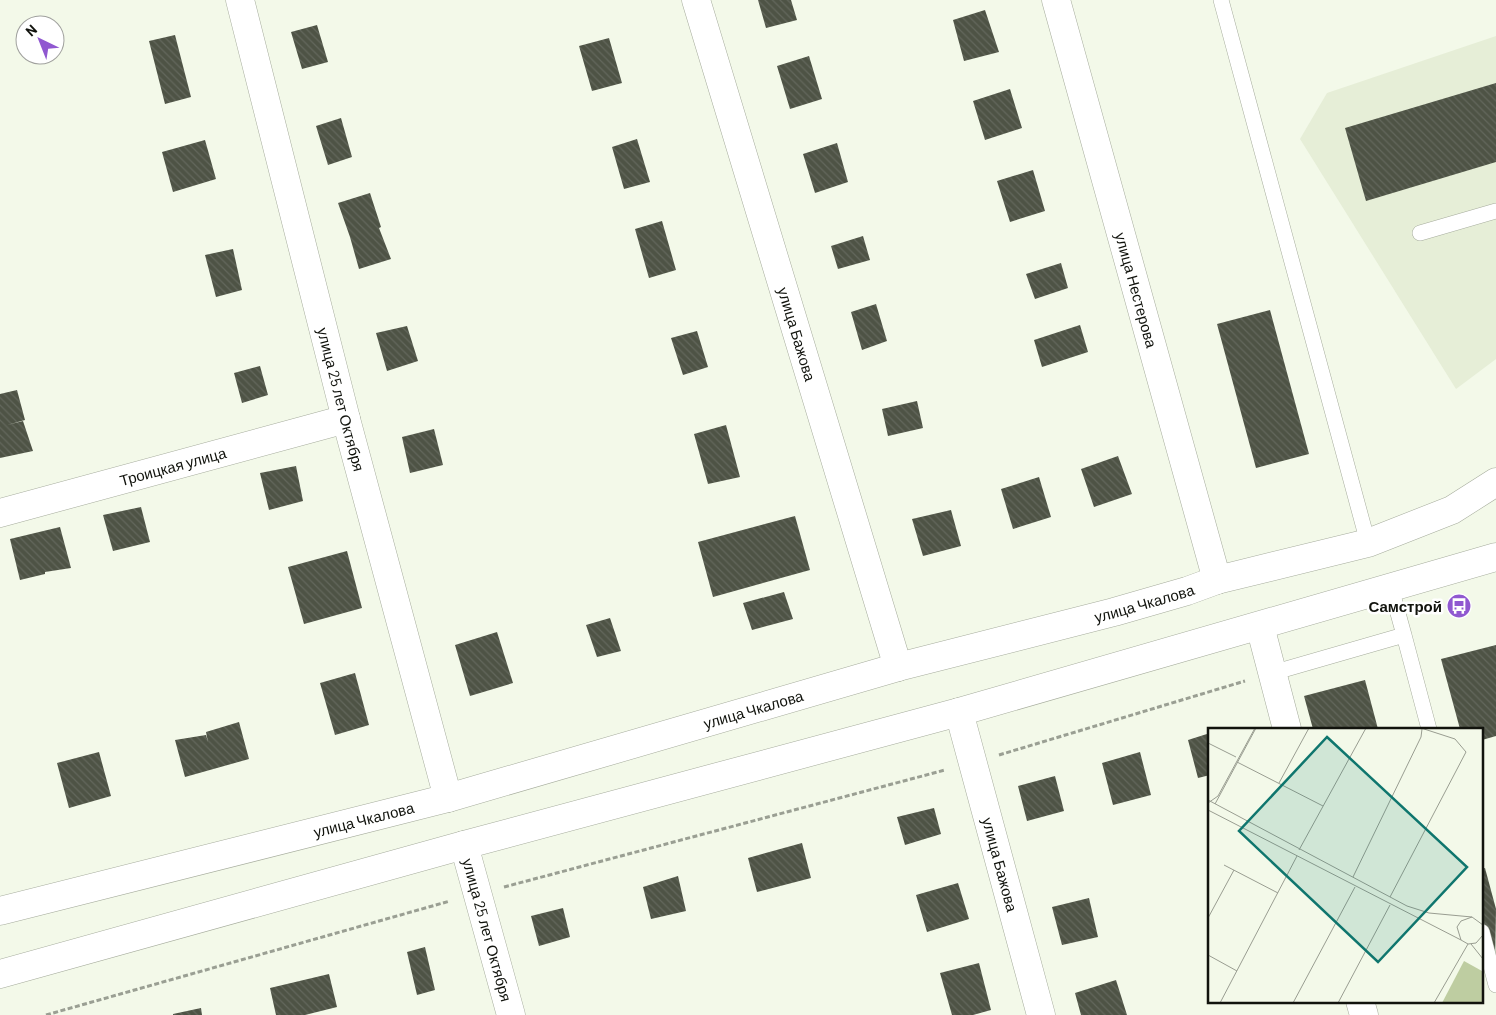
<svg xmlns="http://www.w3.org/2000/svg" width="1496" height="1015" viewBox="0 0 1496 1015" font-family="Barlow,sans-serif">
  <style>
    .built { fill: #e6eed7 }
    .building { fill: url(#building-back-hatch) }
    .lines { fill: none; stroke-linecap: round; stroke-linejoin: round }
    .service-casing { stroke: #a6ac9d; stroke-width: 16 }
    .minor-casing { stroke: #a6ac9d; stroke-width: 29 }
    .primary-casing { stroke: #a6ac9d; stroke-width: 29 }
    .path { stroke: #9a9f93; stroke-width: 3; stroke-dasharray: 5 2.5; stroke-linecap: butt }
    .service { stroke: #fff; stroke-width: 15 }
    .minor { stroke: #fff; stroke-width: 28 }
    .primary { stroke: #fff; stroke-width: 28 }
    .labels { text-anchor: middle; dominant-baseline: central; stroke-width: 5; stroke-linejoin: round; paint-order: stroke }
    .street-label { font-size: 15px; fill: #11130d; stroke: #fff }
    .poi-label { font-size: 15px; font-weight: bold; fill: #11130d; stroke: #fff; text-anchor: end }
    .inset-road { fill: none; stroke: #999d91; stroke-width: 1 }
    .view { fill: #0f766e; fill-opacity: 0.15; stroke: #0f766e; stroke-width: 2.5 }
    .inset-edge { fill: none; stroke: #11130d; stroke-width: 2.5 }
  </style>
  <defs>
    <pattern id="building-back-hatch" width="6" height="6" patternUnits="userSpaceOnUse" patternTransform="scale(1.25)"><rect width="6" height="6" fill="#4e5345"/><path d="M-1 5l2 2M0 0l6 6M5-1l2 2" fill="none" stroke="#63675c"/></pattern>
  </defs>
  <rect width="100%" height="100%" fill="#f3f9e9"/>
  <path class="built" d="M1496,36V359L1456,389L1300,139L1327,93Z"/>
  <path class="building" d="M758,0H791L797,20L766,28Z
    M985,10L999,52L964,61L953,20Z
    M317,25L328,62L302,69L291,32Z
    M175,35L191,97L165,104L149,41Z
    M609,38L622,83L592,91L579,46Z
    M809,56L822,99L790,109L777,66Z
    M1496,83V162L1366,201L1345,128Z
    M1010,89L1022,128L985,140L973,101Z
    M341,118L352,157L328,165L316,126Z
    M637,139L650,182L624,189L612,147Z
    M205,140L216,179L173,192L162,152Z
    M837,143L848,182L815,193L803,154Z
    M1033,170L1045,211L1010,222L997,181Z
    M370,193L381,227L379,228L391,259L359,269L350,237L338,203Z
    M662,221L676,270L649,278L635,229Z
    M863,236L870,260L838,269L831,246Z
    M233,249L242,290L216,297L205,255Z
    M1061,263L1068,288L1035,299L1026,274Z
    M876,304L887,341L862,350L851,312Z
    M1270,310L1309,454L1256,468L1217,324Z
    M1080,325L1088,352L1042,367L1034,340Z
    M407,326L418,361L387,371L376,333Z
    M697,331L708,367L683,375L671,338Z
    M260,366L268,395L242,403L234,373Z
    M17,390L25,420L7,425L23,421L33,451L0,458V394Z
    M917,401L923,428L888,436L882,409Z
    M726,425L740,477L708,484L694,434Z
    M434,429L443,465L410,473L402,437Z
    M1118,456L1132,494L1094,507L1081,469Z
    M296,466L303,501L269,510L260,473Z
    M1039,477L1051,517L1013,529L1001,489Z
    M141,507L150,542L113,551L103,515Z
    M951,510L961,546L923,556L912,519Z
    M795,516L810,570L713,597L698,542Z
    M60,527L71,568L45,572V574L20,580L10,539Z
    M347,551L362,608L304,624L288,567Z
    M784,592L793,619L752,630L743,603Z
    M610,618L621,651L597,657L586,625Z
    M497,632L513,683L470,696L455,645Z
    M1496,645V736L1482,740V729H1460L1441,659Z
    M355,673L369,725L335,735L320,683Z
    M1365,680L1378,729H1313L1304,696Z
    M239,722L249,759L185,777L175,740L206,735L208,742L206,732Z
    M1210,733V775L1198,778L1188,740Z
    M99,752L111,796L69,808L57,763Z
    M1140,752L1151,795L1113,805L1102,763Z
    M1055,776L1064,811L1027,821L1018,786Z
    M934,808L941,834L905,845L897,817Z
    M802,843L811,878L757,892L748,858Z
    M1485,868L1496,909L1495,965L1482,915V869Z
    M678,876L686,911L651,919L643,887Z
    M958,883L969,919L927,932L916,895Z
    M1089,898L1098,937L1062,945L1052,907Z
    M563,908L570,937L539,946L531,916Z
    M425,947L435,990L417,995L407,952Z
    M979,963L991,1010L973,1015H952L940,973Z
    M329,974L337,1007L305,1015H276L270,988Z
    M1116,980L1127,1015H1081L1075,993Z
    M201,1008L202,1015H173V1014Z"/>
  <g class="lines">
    <defs>
      <path id="service" d="M1221,0L1368,543
        M1420,233L1496,211
        M1391,588L1404,635
        M1272,673L1404,635L1429,729
        M1482,932L1496,985"/>
      <g id="minor">
        <path id="s1" d="M240,0L346,419L448,798"/>
        <path id="s2" d="M696,0L898,667"/>
        <path id="s3" d="M1056,0L1217,580"/>
        <path id="s4" d="M0,513L346,419"/>
        <path d="M1260,626L1287,729"/>
        <path id="s5" d="M959,712L1041,1015"/>
        <path id="s6" d="M464,845L511,1015"/>
        <path d="M1360,1001L1364,1015"/>
      </g>
      <g id="primary">
        <path id="s7" d="M0,911L448,798L898,667L1114,612L1187,591L1217,580L1368,543L1452,510L1496,482"/>
        <path d="M0,974L464,845L959,712L1496,557"/>
      </g>
    </defs>
    <use href="#service" class="service-casing"/>
    <use href="#minor" class="minor-casing"/>
    <use href="#primary" class="primary-casing"/>
    <path class="path" d="M999,755L1245,681
      M504,887L945,770
      M46,1015L450,901"/>
    <use href="#service" class="service"/>
    <use href="#minor" class="minor"/>
    <use href="#primary" class="primary"/>
  </g>
  <defs>
    <symbol id="bus-disc" viewBox="-11 -11 22 22"><circle r="9.5" fill="#9058d0" stroke="#fff"/><path d="M-5-6H5V4H4V6H2V4H-2V6H-4V4H-5ZM-3.5-4V0h7V-4ZM-3.5 1.2v1.5H-2V1.2ZM2 1.2v1.5H3.5V1.2Z" fill="#fff"/></symbol>
  </defs>
  <g fill-rule="evenodd">
    <use href="#bus-disc" x="1445" y="592" width="28" height="28"/>
  </g>
  <g class="labels">
    <g class="street-label">
      <text stroke="none"><textPath href="#s3" startOffset="301">улица Нестерова</textPath></text>
      <text stroke="none"><textPath href="#s2" startOffset="349">улица Бажова</textPath></text>
      <text stroke="none"><textPath href="#s1" startOffset="412">улица 25 лет Октября</textPath></text>
      <text stroke="none"><textPath href="#s4" startOffset="179">Троицкая улица</textPath></text>
      <text stroke="none"><textPath href="#s7" startOffset="1185">улица Чкалова</textPath></text>
      <text stroke="none"><textPath href="#s7" startOffset="780">улица Чкалова</textPath></text>
      <text stroke="none"><textPath href="#s7" startOffset="375">улица Чкалова</textPath></text>
      <text stroke="none"><textPath href="#s5" startOffset="158">улица Бажова</textPath></text>
      <text stroke="none"><textPath href="#s6" startOffset="88">улица 25 лет Октября</textPath></text>
    </g>
    <g class="poi-label">
      <text x="1442" y="606">Самстрой</text>
    </g>
  </g>
  <g transform="translate(1208 728)">
    <rect width="275" height="275" fill="#f3f9e9"/>
    <path d="M256,233L274,243L275,275H234Z" fill="#becda1"/>
    <path class="inset-road" d="M0,15L28,29M29,34L115,78M71,55L101,0M0,72L199,178L221,185L264,189M0,75L10,68L47,0M7,76L48,0M0,82L253,212M91,122L158,0M16,137L70,165M145,149L213,9L214,1M182,169L258,24L247,11L213,0M0,190L26,142M275,197L264,189L253,193L249,199L253,212L260,216L268,215L275,207M263,216L275,231M0,227L29,243M12,275L89,128M85,275L147,159M130,275L182,177M226,275L260,216"/>
    <path class="view" d="M119,9L259,139L170,234L31,103Z"/>
    <rect width="275" height="275" class="inset-edge"/>
  </g>
  <g transform="translate(40 40) rotate(317)"><circle r="24" fill="#ffffff" stroke="#a0a19e"/>
  <path d="M0-4L9 19L0 12L-9 19Z" fill="#9058d0"/>
  <text y="-8" font-size="14" font-weight="bold" text-anchor="middle" fill="#11130d">N</text>
  </g>
</svg>
